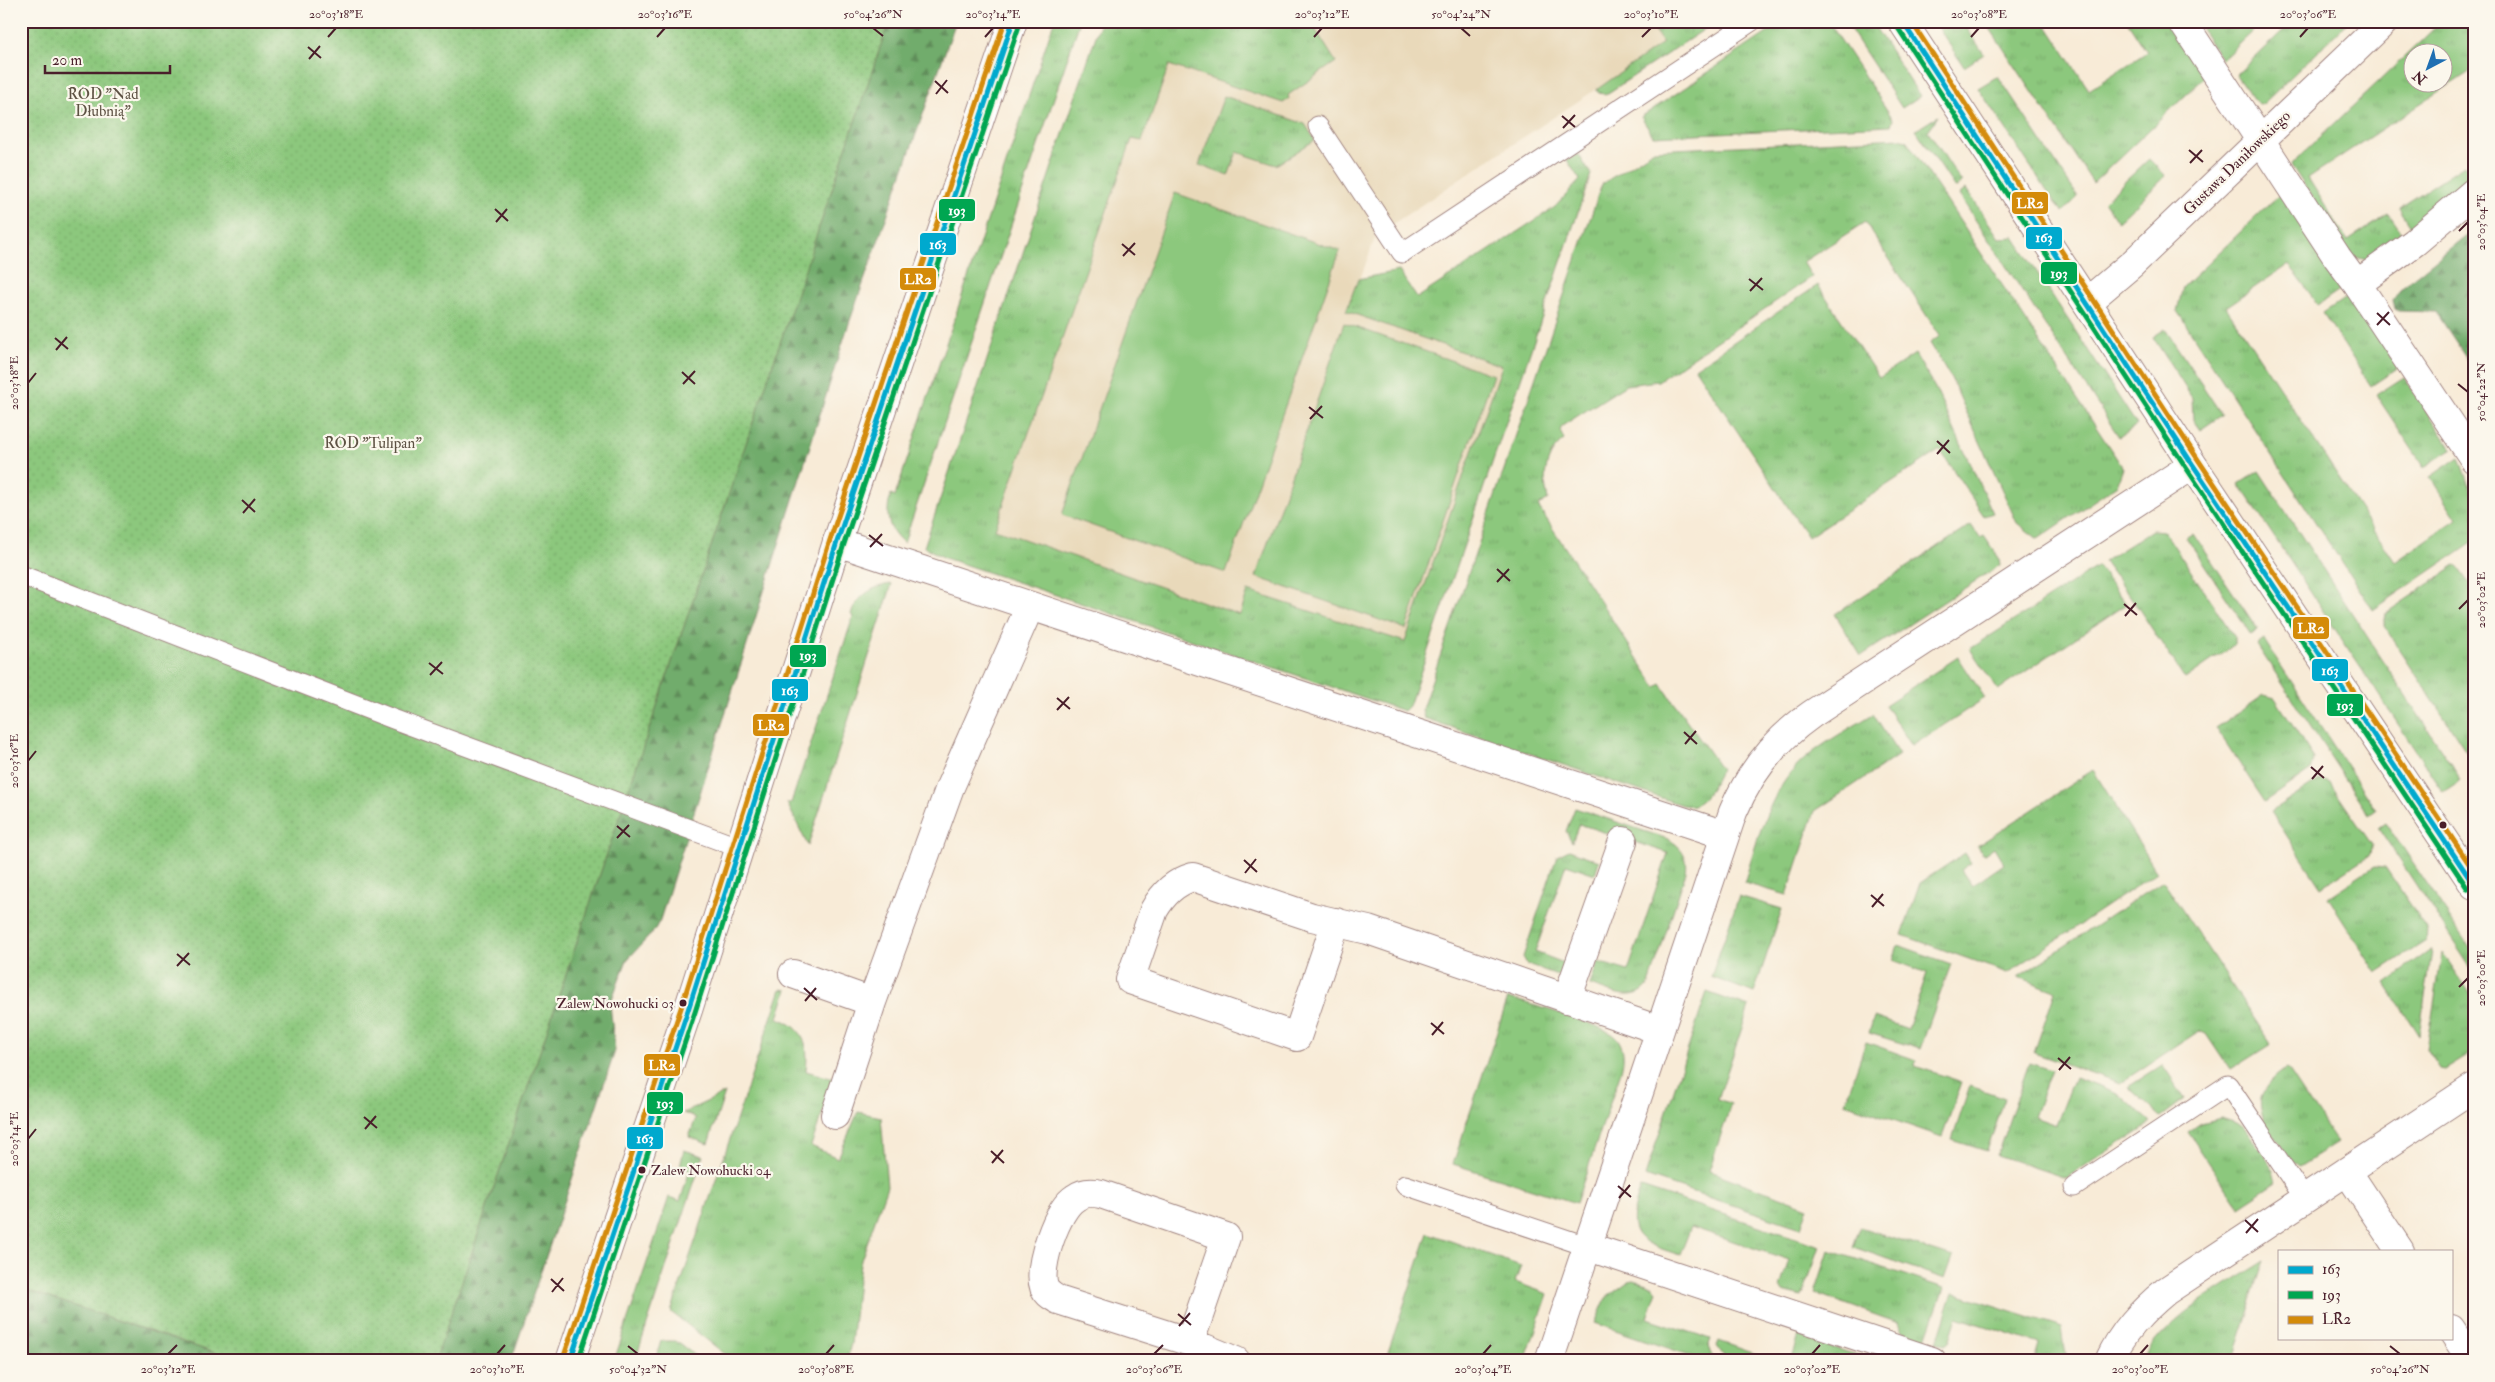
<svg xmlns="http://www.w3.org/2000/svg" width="2495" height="1382" viewBox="0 0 2495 1382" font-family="'IM FELL Double Pica',serif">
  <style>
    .built { fill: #e9d9ba }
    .grass { fill: url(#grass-tufts); stroke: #6b7454; fill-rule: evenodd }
    .forest { fill: url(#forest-firs); stroke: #5e664c }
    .garden { fill: url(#garden-dots); stroke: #6b7454 }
    .pitch { fill: #8cc87d; stroke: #6b7454 }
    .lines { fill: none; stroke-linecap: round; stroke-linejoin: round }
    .service-casing { stroke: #a18581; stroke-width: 21 }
    .minor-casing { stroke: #a18581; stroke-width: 30 }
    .tertiary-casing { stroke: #a18581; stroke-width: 30 }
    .service { stroke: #fff; stroke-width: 19 }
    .minor { stroke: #fff; stroke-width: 28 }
    .tertiary { stroke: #fff; stroke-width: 28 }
    .bus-1-casing { stroke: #fbf7ec; stroke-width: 9 }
    .bus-2-casing { stroke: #fbf7ec; stroke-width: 9 }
    .bus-3-casing { stroke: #fbf7ec; stroke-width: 9 }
    .bus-1 { stroke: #00a9ce; stroke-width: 5 }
    .bus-2 { stroke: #00a651; stroke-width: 5 }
    .bus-3 { stroke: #d48b09; stroke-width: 5 }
    .ticks { fill: none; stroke: #4a1f2b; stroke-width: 2 }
    .bus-dot { fill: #4a1f2b; stroke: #fbf7ec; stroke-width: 2 }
    .labels { text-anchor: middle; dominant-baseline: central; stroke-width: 4.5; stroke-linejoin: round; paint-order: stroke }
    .bus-label { font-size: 14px; fill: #4a1f2b; stroke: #fbf7ec; text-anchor: end }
    .park-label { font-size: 15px; fill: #5e5244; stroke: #fbf7ec }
    .street-label { font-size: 15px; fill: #4a1f2b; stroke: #fbf7ec }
    .line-badge { stroke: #fbf7ec; stroke-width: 2 }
    .badge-label { font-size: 14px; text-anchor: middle; font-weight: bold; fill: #fff }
    .neatline { fill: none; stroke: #4a1f2b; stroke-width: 2 }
    .ticks-label { font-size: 12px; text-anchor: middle; fill: #4a1f2b }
  </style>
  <defs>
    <pattern id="grass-tufts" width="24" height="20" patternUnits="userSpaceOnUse" patternTransform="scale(1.25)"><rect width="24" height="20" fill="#8cc87d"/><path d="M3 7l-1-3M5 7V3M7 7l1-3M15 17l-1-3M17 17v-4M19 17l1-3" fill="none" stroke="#7aab6c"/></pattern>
    <pattern id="forest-firs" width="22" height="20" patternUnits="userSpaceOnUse" patternTransform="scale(1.25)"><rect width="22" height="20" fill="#71ac6c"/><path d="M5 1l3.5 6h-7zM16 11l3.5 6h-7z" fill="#5f8b59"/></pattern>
    <pattern id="garden-dots" width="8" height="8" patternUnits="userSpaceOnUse" patternTransform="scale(1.25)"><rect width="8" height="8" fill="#8cc87d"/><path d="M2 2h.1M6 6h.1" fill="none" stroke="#7aab6c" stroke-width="1.8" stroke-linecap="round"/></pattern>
  </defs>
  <rect width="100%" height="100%" fill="#fbf7ec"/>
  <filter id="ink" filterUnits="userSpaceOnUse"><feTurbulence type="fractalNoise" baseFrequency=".02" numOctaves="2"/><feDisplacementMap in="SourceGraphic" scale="10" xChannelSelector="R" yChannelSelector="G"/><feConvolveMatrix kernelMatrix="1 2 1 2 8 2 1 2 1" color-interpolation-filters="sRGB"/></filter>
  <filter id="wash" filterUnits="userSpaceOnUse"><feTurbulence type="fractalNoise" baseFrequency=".0096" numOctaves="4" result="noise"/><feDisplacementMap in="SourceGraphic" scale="20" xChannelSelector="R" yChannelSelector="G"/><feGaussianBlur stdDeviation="1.12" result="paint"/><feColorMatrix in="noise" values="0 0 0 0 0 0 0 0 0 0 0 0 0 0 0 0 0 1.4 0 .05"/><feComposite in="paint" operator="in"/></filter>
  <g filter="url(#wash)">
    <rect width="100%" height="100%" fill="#f8ebd7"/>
    <path class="built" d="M1125,21H1699L1376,235L1353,299L1516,355L1406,676L959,528Z"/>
    <path class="grass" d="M1054,21H1080L904,543C887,529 885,515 891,494L895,496Z
      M1101,21H1310L1336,62L1288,95L1289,99L1283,103L1169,65L1142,141L1132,139L995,529L1240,615L1248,591L1405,642L1502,366L1346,311L1358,279L1399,271L1417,298L1555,207L1580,180L1567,160L1578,154L1591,174L1409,706L1404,711L945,558L924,547Z
      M1645,21H1717L1605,95L1596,90L1663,43L1649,23Z
      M1785,21H1828L1893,119L1891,125L1653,136L1641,117Z
      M1845,21H1871L1920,96L1902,108Z
      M1934,21H1962L1984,54L1964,67Z
      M1985,21H2044L2089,90L2147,52L2127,21H2169L2205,77L2093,183Z
      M2196,21H2263L2222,60Z
      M2293,21H2349L2263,104L2258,105L2236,75Z
      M2442,21H2474V73L2471,70L2308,178L2348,241L2389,214L2406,239L2371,261L2351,256L2291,165ZM2412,52H2442V82H2412Z
      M1998,76L2078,197L2063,212L2055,203L1978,88Z
      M1224,96L1305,124L1315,140L1276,165L1237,152L1228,176L1199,165Z
      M1938,116L1928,131L1962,183L1955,188L1916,130Z
      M1901,138L1907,141L2123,468L2117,485L2038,539L2017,523L1951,378L1930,343L1940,336L1865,222L1803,262L1812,277L1658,381L1626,385L1562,426L1560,431L1564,440C1545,454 1542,477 1548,499L1538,506L1656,687L1661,684L1721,769C1712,785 1705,810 1682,805L1424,718L1422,709L1602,184L1654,150Z
      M2149,159L2166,176L2118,222L2104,201Z
      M2464,165L2474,179L2415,232L2399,208Z
      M1966,189L1999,238L2014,237L2137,425L2119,437L1959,195Z
      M2280,194L2345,286L2318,305L2289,264L2226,307L2395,562L2457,519L2430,477L2459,457L2474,501V541L2373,610L2177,311L2183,287Z
      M1818,285L1879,378L1915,354L1935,388L1993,513L1984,516L1940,450L1808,537L1695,368Z
      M2350,295L2398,368L2371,386L2323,313Z
      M2165,329L2222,415L2200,430L2193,420L2192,398L2153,337Z
      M2404,377L2452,449L2424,467L2376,395Z
      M2259,471L2461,780L2443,792L2239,484Z
      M1971,525L1980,538L1984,536L1999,558L2000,565L1861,656L1835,614Z
      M2152,530L2164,531L2234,636V645L2185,679L2133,600L2104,561Z
      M2193,533L2258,630L2251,635L2186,537Z
      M2457,565L2472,586L2469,589L2474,595V763L2384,626L2386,613Z
      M2098,566L2126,604L1998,690L1970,649Z
      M892,584L808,846L787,803H791L853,617L851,614C858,595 873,586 892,584Z
      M2264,640L2376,810L2369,815L2257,645Z
      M1958,657L1985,698L1912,746L1885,705Z
      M2264,695L2275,698L2314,759L2311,770L2265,802L2216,728Z
      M1873,714L1899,755L1815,811L1787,895L1744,883C1756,846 1765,805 1790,774C1811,748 1845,732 1873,714Z
      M2093,770L2157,872L2008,973L1902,935L1920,883L1965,853L1971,863L1961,870L1972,886L2004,864L1994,847L1983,855L1977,846Z
      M2319,780L2329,782L2372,845L2370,855L2321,887L2271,812Z
      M1575,808L1668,839C1681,846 1689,857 1686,872L1649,984C1635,1005 1609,991 1590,985L1598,962L1628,971L1668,853L1579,824L1572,842L1566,831Z
      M2385,822L2474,954V973L2378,827Z
      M1569,850L1599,861L1595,874L1566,864L1535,952L1564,963L1560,976L1527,964L1523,957L1557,856Z
      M2375,866L2385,867L2427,929L2426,941L2377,973L2328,897Z
      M2163,881L2271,1044L2230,1070L2206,1034L2199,1031L2120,1083L2034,1053L2055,991L2018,977Z
      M1739,896L1782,909L1754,993L1711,977Z
      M1898,945L1951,964L1920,1049L1869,1033L1874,1017L1908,1029L1927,973L1893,960Z
      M2431,950H2432L2419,1036L2385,983Z
      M2442,952L2474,999V1052L2445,1070L2440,1069L2427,1049Z
      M781,989L787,990L778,1018C805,1028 809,1045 806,1071L834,1079L811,1146L838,1158L858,1112L881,1117L887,1186L860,1263L851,1344L846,1361H734L671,1312Z
      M1707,992L1749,1007L1718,1099L1731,1104L1709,1171L1808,1207L1801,1228L1645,1176Z
      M1508,998C1529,1004 1607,1025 1617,1038C1625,1049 1624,1059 1621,1071L1576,1203L1453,1164Z
      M1866,1042L1916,1060L1915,1066L1962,1082L1942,1137L1845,1103Z
      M2029,1063L2051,1070L2034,1117L2056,1125L2075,1077L2118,1093L2151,1123L2066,1178L1997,1155Z
      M2162,1065L2185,1099L2161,1117L2128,1087Z
      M2287,1068L2337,1143L2299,1167L2292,1161C2267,1125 2238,1101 2287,1068Z
      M1970,1086L2005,1098L1987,1151L1952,1140Z
      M725,1093L708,1144L689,1137L696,1118L683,1113Z
      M2221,1118L2237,1123L2244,1128L2274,1170L2277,1182L2239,1207L2188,1132L2201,1123Z
      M684,1150L703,1156L635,1361H614L669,1197L680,1201L690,1170L680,1166Z
      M1641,1187L1820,1246L1802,1297L1783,1292L1780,1287L1789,1260L1691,1227L1680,1255C1635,1241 1624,1235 1641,1187Z
      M1860,1227L1953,1257L1945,1279L1853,1247Z
      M1428,1233L1521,1266L1515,1282L1548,1294L1525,1361H1385Z
      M1829,1250L1944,1288L1926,1339L1902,1331L1898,1323L1815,1293Z
      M2265,1261L2232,1361H2142C2169,1315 2222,1289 2265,1261Z
      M1634,1280L1653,1286L1657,1291L1648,1318L1711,1339L1708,1347L1715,1361H1706L1595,1323L1606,1298L1629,1281Z
      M1953,1292L2062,1327L2067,1361H2034L2039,1344L1957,1317L1949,1342L1945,1345L1937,1342Z
      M1799,1336L1874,1361H1791Z
      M661,1341H676L702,1361H655Z
      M1719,1341L1772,1360L1775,1361H1727L1717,1346Z"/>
    <path class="forest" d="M889,21H956L847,329L660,920L654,931L627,960L610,1004L615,1051L511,1361H435Z
      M2474,229V369L2436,312L2398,311L2395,309L2393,300L2402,287Z
      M21,1288L239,1361H21Z"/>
    <path class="garden" d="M21,21H889L435,1361H239L21,1288Z"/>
    <path class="pitch" d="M1175,193L1340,251L1226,573L1062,515Z
      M1344,323L1493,375L1406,629L1256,577Z"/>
  </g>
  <g filter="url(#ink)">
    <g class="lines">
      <defs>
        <path id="service" d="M1318,126L1402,253L1752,21
          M21,575L393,719L740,848
          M1405,1185L1586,1246
          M2074,1187L2228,1085L2305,1199"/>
        <path id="minor" d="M1902,21L2193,465L2474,885
          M2182,21L2337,257L2357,284L2474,459
          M2357,284L2415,242L2474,192
          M2087,302L2133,263L2385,21
          M837,542L1725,835
          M1336,922L1297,1037L1130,980L1154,910C1163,894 1175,882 1193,877L1312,917L1368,930L1659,1030
          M793,974L872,1002L950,787L1030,606
          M1567,999L1623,841
          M835,1115L872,1002
          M2347,1171L2400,1251
          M1586,1246L1932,1361
          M2451,1329L2472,1361
          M1190,1342L1226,1237L1101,1194C1092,1192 1083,1192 1075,1198C1057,1209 1037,1267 1044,1287C1047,1294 1052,1296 1058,1300L1190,1342L1236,1361
          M1549,1361L1733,812C1750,771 1775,740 1812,714L2193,465
          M2109,1361C2122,1332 2142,1311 2166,1291L2474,1087"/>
        <path id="tertiary" d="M570,1361L688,1010L837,542L1013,21"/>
      </defs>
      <use href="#service" class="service-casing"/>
      <use href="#minor" class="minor-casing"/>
      <use href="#tertiary" class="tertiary-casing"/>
      <use href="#service" class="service"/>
      <use href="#minor" class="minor"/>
      <use href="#tertiary" class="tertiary"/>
      <defs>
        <path id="bus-1" d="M1902,21L2193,465L2474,885
          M570,1361L688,1010L837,542L1013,21"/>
        <path id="bus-2" d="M1896,25L2187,469L2468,889
          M578,1361L695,1012L844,544L1020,23"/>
        <path id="bus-3" d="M1911,21L2199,461L2474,871
          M563,1359L681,1008L830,540L1005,21"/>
      </defs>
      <use href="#bus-1" class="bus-1-casing"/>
      <use href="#bus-2" class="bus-2-casing"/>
      <use href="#bus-3" class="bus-3-casing"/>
      <use href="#bus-1" class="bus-1"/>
      <use href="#bus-2" class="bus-2"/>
      <use href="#bus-3" class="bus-3"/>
    </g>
  </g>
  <path class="ticks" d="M873,28L883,36M1461,28L1470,36M328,37L336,28M657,37L665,28M985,37L993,28M1314,37L1322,28M1642,37L1651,28M1971,37L1979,28M2300,37L2308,28M308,47L321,58M309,59L320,46M935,81L948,93M936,94L947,80M1562,116L1575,127M1563,128L1575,115M2189,150L2203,162M2190,163L2202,150M495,209L508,221M496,222L507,209M2459,231L2468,222M1122,244L1135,255M1123,256L1135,243M1749,279L1763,290M1750,291L1762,278M2377,313L2390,325M2377,325L2389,312M55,338L68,349M56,350L67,337M682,372L695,384M28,383L36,373M683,384L695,371M2458,384L2468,392M1309,407L1323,418M1310,419L1322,406M1937,441L1950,453M1937,454L1949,440M242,500L255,512M243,513L255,499M869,535L883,546M870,547L882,534M1497,569L1510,581M1497,582L1509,569M2124,604L2137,615M2459,609L2468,600M2125,616L2136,603M429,663L443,674M430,675L442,662M1057,698L1070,709M1057,710L1069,697M1684,732L1697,744M1685,744L1696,731M28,761L36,751M2311,767L2324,778M2312,779L2323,766M617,826L630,837M617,838L629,825M1244,860L1257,872M1245,873L1256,859M1871,895L1884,906M1872,907L1883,894M177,954L190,965M177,966L189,953M2459,987L2468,978M804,988L817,1000M805,1001L816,988M1431,1023L1444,1034M1432,1035L1443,1022M2058,1058L2071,1069M2059,1070L2070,1057M364,1117L377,1128M365,1129L376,1116M28,1139L36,1129M991,1151L1004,1163M992,1163L1003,1150M1618,1186L1631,1197M1619,1198L1630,1185M2245,1220L2258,1232M2246,1233L2258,1219M551,1279L564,1291M552,1292L563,1278M1178,1314L1191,1325M1179,1326L1190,1313M628,1346L638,1354M2390,1346L2400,1354M168,1354L177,1345M497,1354L505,1345M826,1354L834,1345M1154,1354L1163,1345M1483,1354L1491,1345M1812,1354L1820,1345M2140,1354L2148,1345"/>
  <g class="bus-dot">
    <circle cx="2443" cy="825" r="4.5"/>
    <circle cx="683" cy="1003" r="4.5"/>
    <circle cx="642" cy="1170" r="4.5"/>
  </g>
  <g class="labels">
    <g class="bus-label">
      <text x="674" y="1003">Zalew Nowohucki 03</text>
      <text x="651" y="1170" text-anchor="start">Zalew Nowohucki 04</text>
    </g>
    <g class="park-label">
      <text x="103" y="94">ROD "Nad<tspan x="103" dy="17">Dłubnią"</tspan></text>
      <text x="373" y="443">ROD "Tulipan"</text>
    </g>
    <g class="street-label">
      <text transform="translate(2237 163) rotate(-44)">Gustawa Daniłowskiego</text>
    </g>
  </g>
  <g class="line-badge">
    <rect x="2011" y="191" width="38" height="24" rx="5" fill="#d48b09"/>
    <rect x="938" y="198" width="38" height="24" rx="5" fill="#00a651"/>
    <rect x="2025" y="226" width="38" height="24" rx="5" fill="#00a9ce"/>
    <rect x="919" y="232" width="38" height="24" rx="5" fill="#00a9ce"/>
    <rect x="2040" y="261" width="38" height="24" rx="5" fill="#00a651"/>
    <rect x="899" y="267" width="38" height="24" rx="5" fill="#d48b09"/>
    <rect x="2292" y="616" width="38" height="24" rx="5" fill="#d48b09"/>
    <rect x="789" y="644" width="38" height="24" rx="5" fill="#00a651"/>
    <rect x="2311" y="658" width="38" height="24" rx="5" fill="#00a9ce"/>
    <rect x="771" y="678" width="38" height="24" rx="5" fill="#00a9ce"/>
    <rect x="2326" y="693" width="38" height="24" rx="5" fill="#00a651"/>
    <rect x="752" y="713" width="38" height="24" rx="5" fill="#d48b09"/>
    <rect x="643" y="1053" width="38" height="24" rx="5" fill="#d48b09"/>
    <rect x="646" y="1091" width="38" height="24" rx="5" fill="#00a651"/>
    <rect x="626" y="1126" width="38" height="24" rx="5" fill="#00a9ce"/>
  </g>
  <g class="badge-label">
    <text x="2030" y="208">LR2</text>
    <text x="957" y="215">193</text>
    <text x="2044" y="242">163</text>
    <text x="938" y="249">163</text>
    <text x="2059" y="278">193</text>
    <text x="918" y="284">LR2</text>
    <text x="2311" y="633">LR2</text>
    <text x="808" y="660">193</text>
    <text x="2330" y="675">163</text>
    <text x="790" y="695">163</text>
    <text x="2345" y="710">193</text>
    <text x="771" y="730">LR2</text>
    <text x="662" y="1070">LR2</text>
    <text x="665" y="1108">193</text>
    <text x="645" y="1143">163</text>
  </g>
  <rect width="2495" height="1382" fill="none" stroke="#fbf7ec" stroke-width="55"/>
  <rect x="2278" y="1250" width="175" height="90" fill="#fbf7ec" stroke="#b4a19f"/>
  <rect x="2288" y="1266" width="25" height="8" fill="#00a9ce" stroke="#b4a19f"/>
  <text x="2322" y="1274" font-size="15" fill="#4a1f2b">163</text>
  <rect x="2288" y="1291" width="25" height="8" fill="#00a651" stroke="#b4a19f"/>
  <text x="2322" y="1300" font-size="15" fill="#4a1f2b">193</text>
  <rect x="2288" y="1316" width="25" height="8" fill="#d48b09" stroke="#b4a19f"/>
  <text x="2322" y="1324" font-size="15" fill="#4a1f2b">LR2</text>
  <g transform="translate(2428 68) rotate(221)"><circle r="24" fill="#fbf7ec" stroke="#b4a19f"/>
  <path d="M0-4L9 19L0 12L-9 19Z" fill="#1f6fb2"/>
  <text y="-8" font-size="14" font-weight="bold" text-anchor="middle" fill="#4a1f2b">N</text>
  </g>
  <path d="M45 65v8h125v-8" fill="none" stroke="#4a1f2b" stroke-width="2.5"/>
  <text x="52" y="65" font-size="15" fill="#4a1f2b" stroke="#fbf7ec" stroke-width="4" paint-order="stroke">20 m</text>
  <rect x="28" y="28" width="2440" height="1326" class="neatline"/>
  <g class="ticks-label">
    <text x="336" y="18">20°03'18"E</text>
    <text x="665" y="18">20°03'16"E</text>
    <text x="873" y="18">50°04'26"N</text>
    <text x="993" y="18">20°03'14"E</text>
    <text x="1322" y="18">20°03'12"E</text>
    <text x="1461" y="18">50°04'24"N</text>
    <text x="1651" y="18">20°03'10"E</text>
    <text x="1979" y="18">20°03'08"E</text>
    <text x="2308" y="18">20°03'06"E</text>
    <text transform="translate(2481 222) rotate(-90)" y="4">20°03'04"E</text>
    <text transform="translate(14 383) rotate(-90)" y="4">20°03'18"E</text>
    <text transform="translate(2481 392) rotate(-90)" y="4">50°04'22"N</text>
    <text transform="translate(2481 600) rotate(-90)" y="4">20°03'02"E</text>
    <text transform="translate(14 761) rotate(-90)" y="4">20°03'16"E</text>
    <text transform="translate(2481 978) rotate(-90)" y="4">20°03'00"E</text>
    <text transform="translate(14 1139) rotate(-90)" y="4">20°03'14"E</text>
    <text x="168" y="1373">20°03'12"E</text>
    <text x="497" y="1373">20°03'10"E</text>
    <text x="638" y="1373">50°04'32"N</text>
    <text x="826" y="1373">20°03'08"E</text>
    <text x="1154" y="1373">20°03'06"E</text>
    <text x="1483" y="1373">20°03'04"E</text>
    <text x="1812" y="1373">20°03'02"E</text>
    <text x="2140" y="1373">20°03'00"E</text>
    <text x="2400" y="1373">50°04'26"N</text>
  </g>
</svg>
